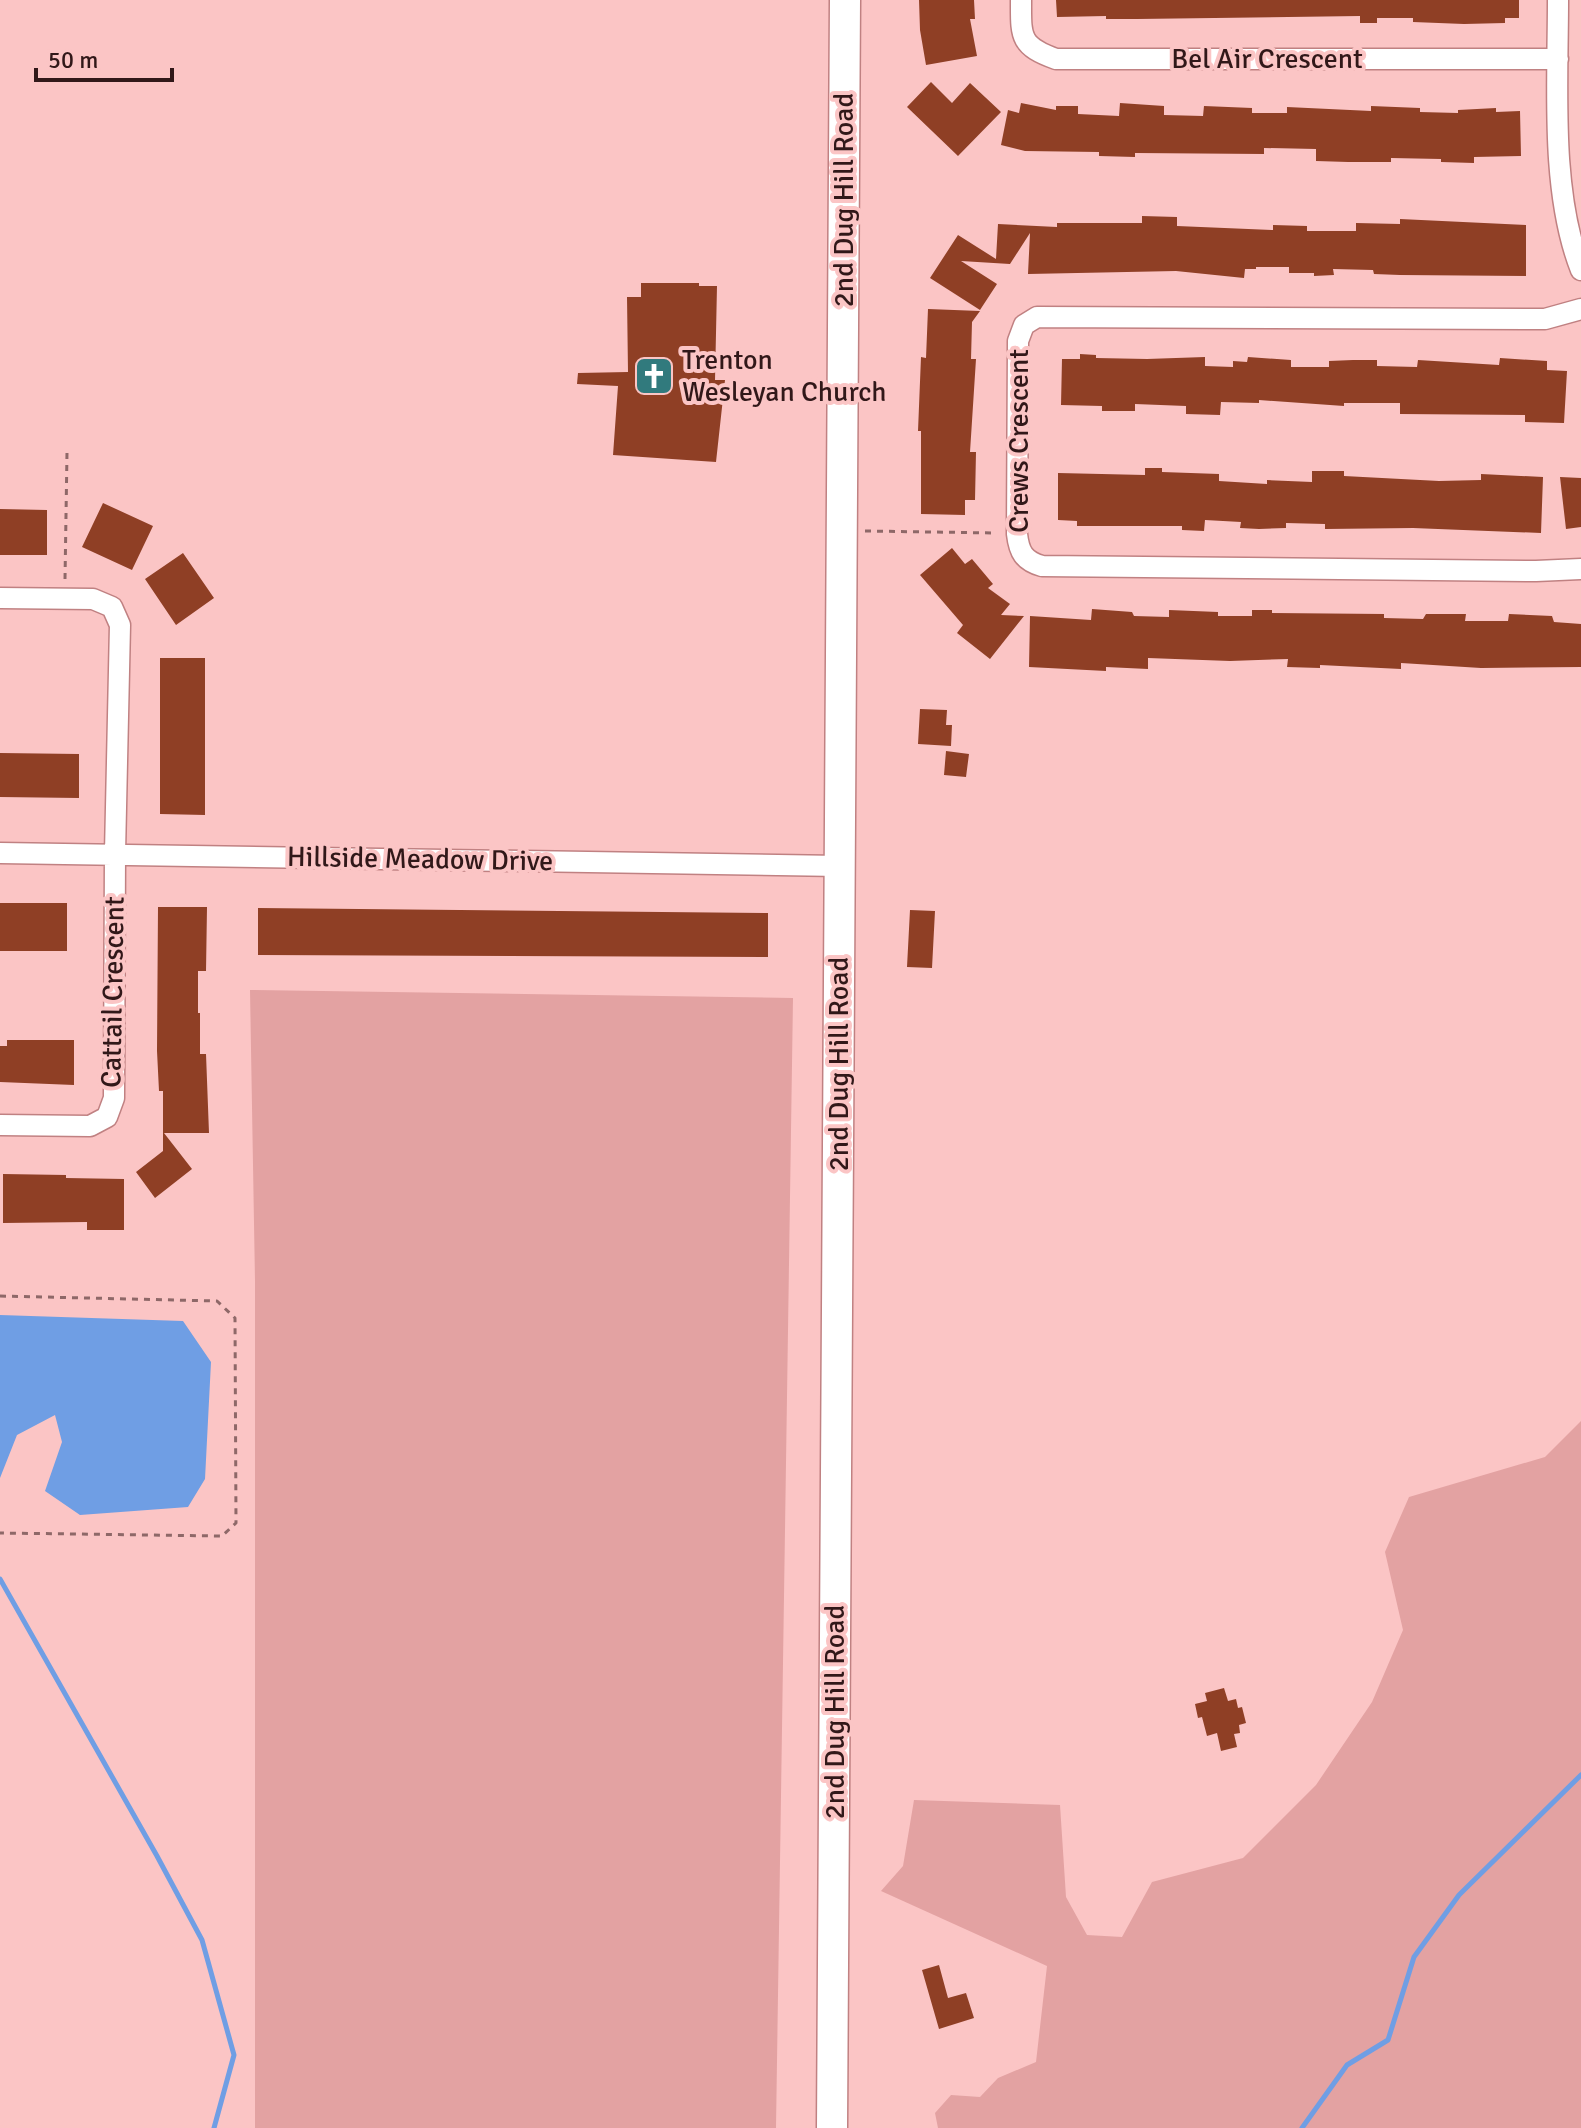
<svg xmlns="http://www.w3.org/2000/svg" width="1581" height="2128" viewBox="0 0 1581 2128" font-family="Signika,sans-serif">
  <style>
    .green { fill: #e3a2a2 }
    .water { fill: #6f9ee4 }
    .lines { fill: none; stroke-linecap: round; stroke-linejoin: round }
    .stream { stroke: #6f9ee4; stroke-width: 5 }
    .building { fill: #8f3f25 }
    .street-casing { stroke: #c08182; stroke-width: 23 }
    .secondary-casing { stroke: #c08182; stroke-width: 33 }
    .path { stroke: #8e6868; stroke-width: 3; stroke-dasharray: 6 6; stroke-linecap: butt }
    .street { stroke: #fff; stroke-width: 20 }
    .secondary { stroke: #fff; stroke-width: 30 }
    .labels { text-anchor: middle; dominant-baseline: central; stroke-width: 8; stroke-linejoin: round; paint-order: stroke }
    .street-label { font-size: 28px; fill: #311819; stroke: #fbc5c5 }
    .poi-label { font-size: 28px; fill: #311819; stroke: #fbc5c5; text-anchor: start }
  </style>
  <rect width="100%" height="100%" fill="#fbc5c5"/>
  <path class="green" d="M250,990L793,998L776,2128H255V1281Z
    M1581,1421V2128H938L935,2113L951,2095L980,2097L998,2078L1036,2062L1047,1966L881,1891L903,1866L914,1800L1060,1805L1066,1897L1087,1935L1122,1937L1152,1882L1243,1858L1316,1785L1372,1702L1403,1630L1385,1552L1409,1497L1545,1457Z"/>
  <path class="water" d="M0,1315L183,1321L211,1362L205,1479L188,1507L80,1515L45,1491L62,1442L55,1415L17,1435L0,1478Z"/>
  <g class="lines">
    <path class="stream" d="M0,1579L157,1856L202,1940L234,2055L214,2128
      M1302,2128L1347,2065L1388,2040L1414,1957L1459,1895L1581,1775"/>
  </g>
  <path class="building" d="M919,0H974L975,19H970L977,56L926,65L920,30Z
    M1056,0H1519V18H1505V23L1464,24L1413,22V18H1377V23H1360V16L1137,19H1106V16L1057,17Z
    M931,82L952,103L970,83L1001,112L958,156L907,107Z
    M1021,103L1056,110V106H1078V114L1119,116L1120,103L1164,106V115L1203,116L1204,106L1252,108V113H1287V107L1371,111V106L1420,108V112L1458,113V110L1496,108V112L1520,111L1521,156L1474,157V163L1441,162V159L1391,158V162H1348L1316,161V149L1264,148V154L1135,153V157L1099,156V152L1025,151L1001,145L1008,110L1019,113Z
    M1142,216L1177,217V226L1273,230V225L1307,226V231H1356V223L1400,224V219L1526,225V276L1400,275L1374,274L1373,270L1333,269L1334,275L1314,276V273H1289V267H1256V269H1245L1244,278L1176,271L1028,274L1030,233L1010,264L961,261L997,284L980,310L930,278L958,235L996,259L998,224L1057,227V223H1142Z
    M641,283H699V286H717L715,380H725L716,462L613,455L618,386L577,384L578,373L628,372L627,297H641Z
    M928,309L980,311L972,322L971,359H976L970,452H976L975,500H965V515L921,514V431H918L921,357L926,358Z
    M1080,354L1096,355V358L1147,359L1205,357V366L1233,367V361L1247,362L1248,357L1291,360V367H1329V361L1353,360H1377V366L1417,367L1418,360L1499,365L1500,358L1547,361V370L1567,371L1564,423L1525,422V415L1400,414V403H1344V406L1259,400V403L1221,402L1220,415L1186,414V406L1135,404V411H1102V406L1061,405L1062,359H1080Z
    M1145,468H1162V472L1219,474V481L1267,484V480L1312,482V471H1344V476L1439,481L1481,480V474L1543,477L1541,533L1413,528L1325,529V524L1286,523V528L1259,529L1240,528L1241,522L1205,520L1204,531L1182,530V526H1077V521L1058,520V473L1145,475Z
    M1560,477L1581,478V527L1566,529Z
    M103,503L153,526L132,570L82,547Z
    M0,509L47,510V555H0Z
    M952,548L965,564L972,559L993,584L988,588L1010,604L1001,615L1024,616L990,659L957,633L963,625L920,575Z
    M183,553L214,598L176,625L145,579Z
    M1092,609L1132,612L1134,616L1169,617V610L1218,612V616H1252V610H1272V613L1384,614V618L1423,619L1426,614H1466L1465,621H1508L1509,614L1552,616L1554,622L1581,624V667L1481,668L1401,663V669L1320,665V668L1287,667L1288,659L1230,661L1148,658V669L1106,667V671L1029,667L1030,616L1091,620Z
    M160,658H205V815L160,814Z
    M920,709L947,710L946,725H952L951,746L918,744Z
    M946,751L969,754L966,777L944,775Z
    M0,753L79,754V798L0,797Z
    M0,903H67V951H0Z
    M158,907H207L206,971H198V1013H200V1054H206L209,1133H164L192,1169L155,1198L136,1172L163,1151V1091H159L157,1051Z
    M258,908L768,913V957L258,955Z
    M910,910L935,911L932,968L907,967Z
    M7,1040H74V1085L0,1082V1046H7Z
    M3,1174L66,1175V1178L124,1179V1230H87V1222L3,1223Z
    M1224,1688L1228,1701L1236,1699L1238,1708L1242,1707L1246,1723L1239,1725L1240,1733L1234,1734L1237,1747L1221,1751L1217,1733L1207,1736L1202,1717L1198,1718L1195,1704L1207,1701L1205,1693Z
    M939,1965L948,1998L966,1993L974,2018L939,2029L922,1970Z"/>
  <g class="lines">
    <defs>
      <path id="street" d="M1021,0C1021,36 1019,46 1056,59H1558
        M1558,0C1558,84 1550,192 1581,270
        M1581,309L1545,319L1037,317L1024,325L1018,341L1017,534C1019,552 1024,561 1042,566L1536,571L1581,569
        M0,598L93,599L112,607L120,625L115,853L114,1098L107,1117L90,1126L0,1125
        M0,853L840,866"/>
      <path id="secondary" d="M832,2128L845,0"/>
    </defs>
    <use href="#street" class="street-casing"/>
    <use href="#secondary" class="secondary-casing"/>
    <path class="path" d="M865,531L997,533
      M65,579L67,452
      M0,1296L217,1301L235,1318L236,1523L222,1536L0,1533"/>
    <use href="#street" class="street"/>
    <use href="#secondary" class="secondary"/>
  </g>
  <defs>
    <symbol id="church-square" viewBox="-11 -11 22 22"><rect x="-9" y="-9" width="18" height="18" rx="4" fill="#317a7d" stroke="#fbc5c5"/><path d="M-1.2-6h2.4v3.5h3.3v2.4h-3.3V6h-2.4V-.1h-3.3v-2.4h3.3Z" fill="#fff"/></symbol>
  </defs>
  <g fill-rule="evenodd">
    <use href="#church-square" x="632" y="354" width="44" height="44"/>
  </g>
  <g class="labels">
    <g class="street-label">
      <text x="1267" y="59">Bel Air Crescent</text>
      <text transform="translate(844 200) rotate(-90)">2nd Dug Hill Road</text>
      <text transform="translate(1019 441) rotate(-90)">Crews Crescent</text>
      <text transform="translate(420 859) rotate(1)">Hillside Meadow Drive</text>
      <text transform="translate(113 992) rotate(-89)">Cattail Crescent</text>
      <text transform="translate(839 1064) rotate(-90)">2nd Dug Hill Road</text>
      <text transform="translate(835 1712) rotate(-90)">2nd Dug Hill Road</text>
    </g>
    <g class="poi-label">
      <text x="682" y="360">Trenton<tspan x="682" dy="32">Wesleyan Church</tspan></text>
    </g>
  </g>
  <path d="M36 68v12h136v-12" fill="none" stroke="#311819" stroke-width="4"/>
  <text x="48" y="68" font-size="24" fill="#311819" stroke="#fbc5c5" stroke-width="6" paint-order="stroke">50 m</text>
</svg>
